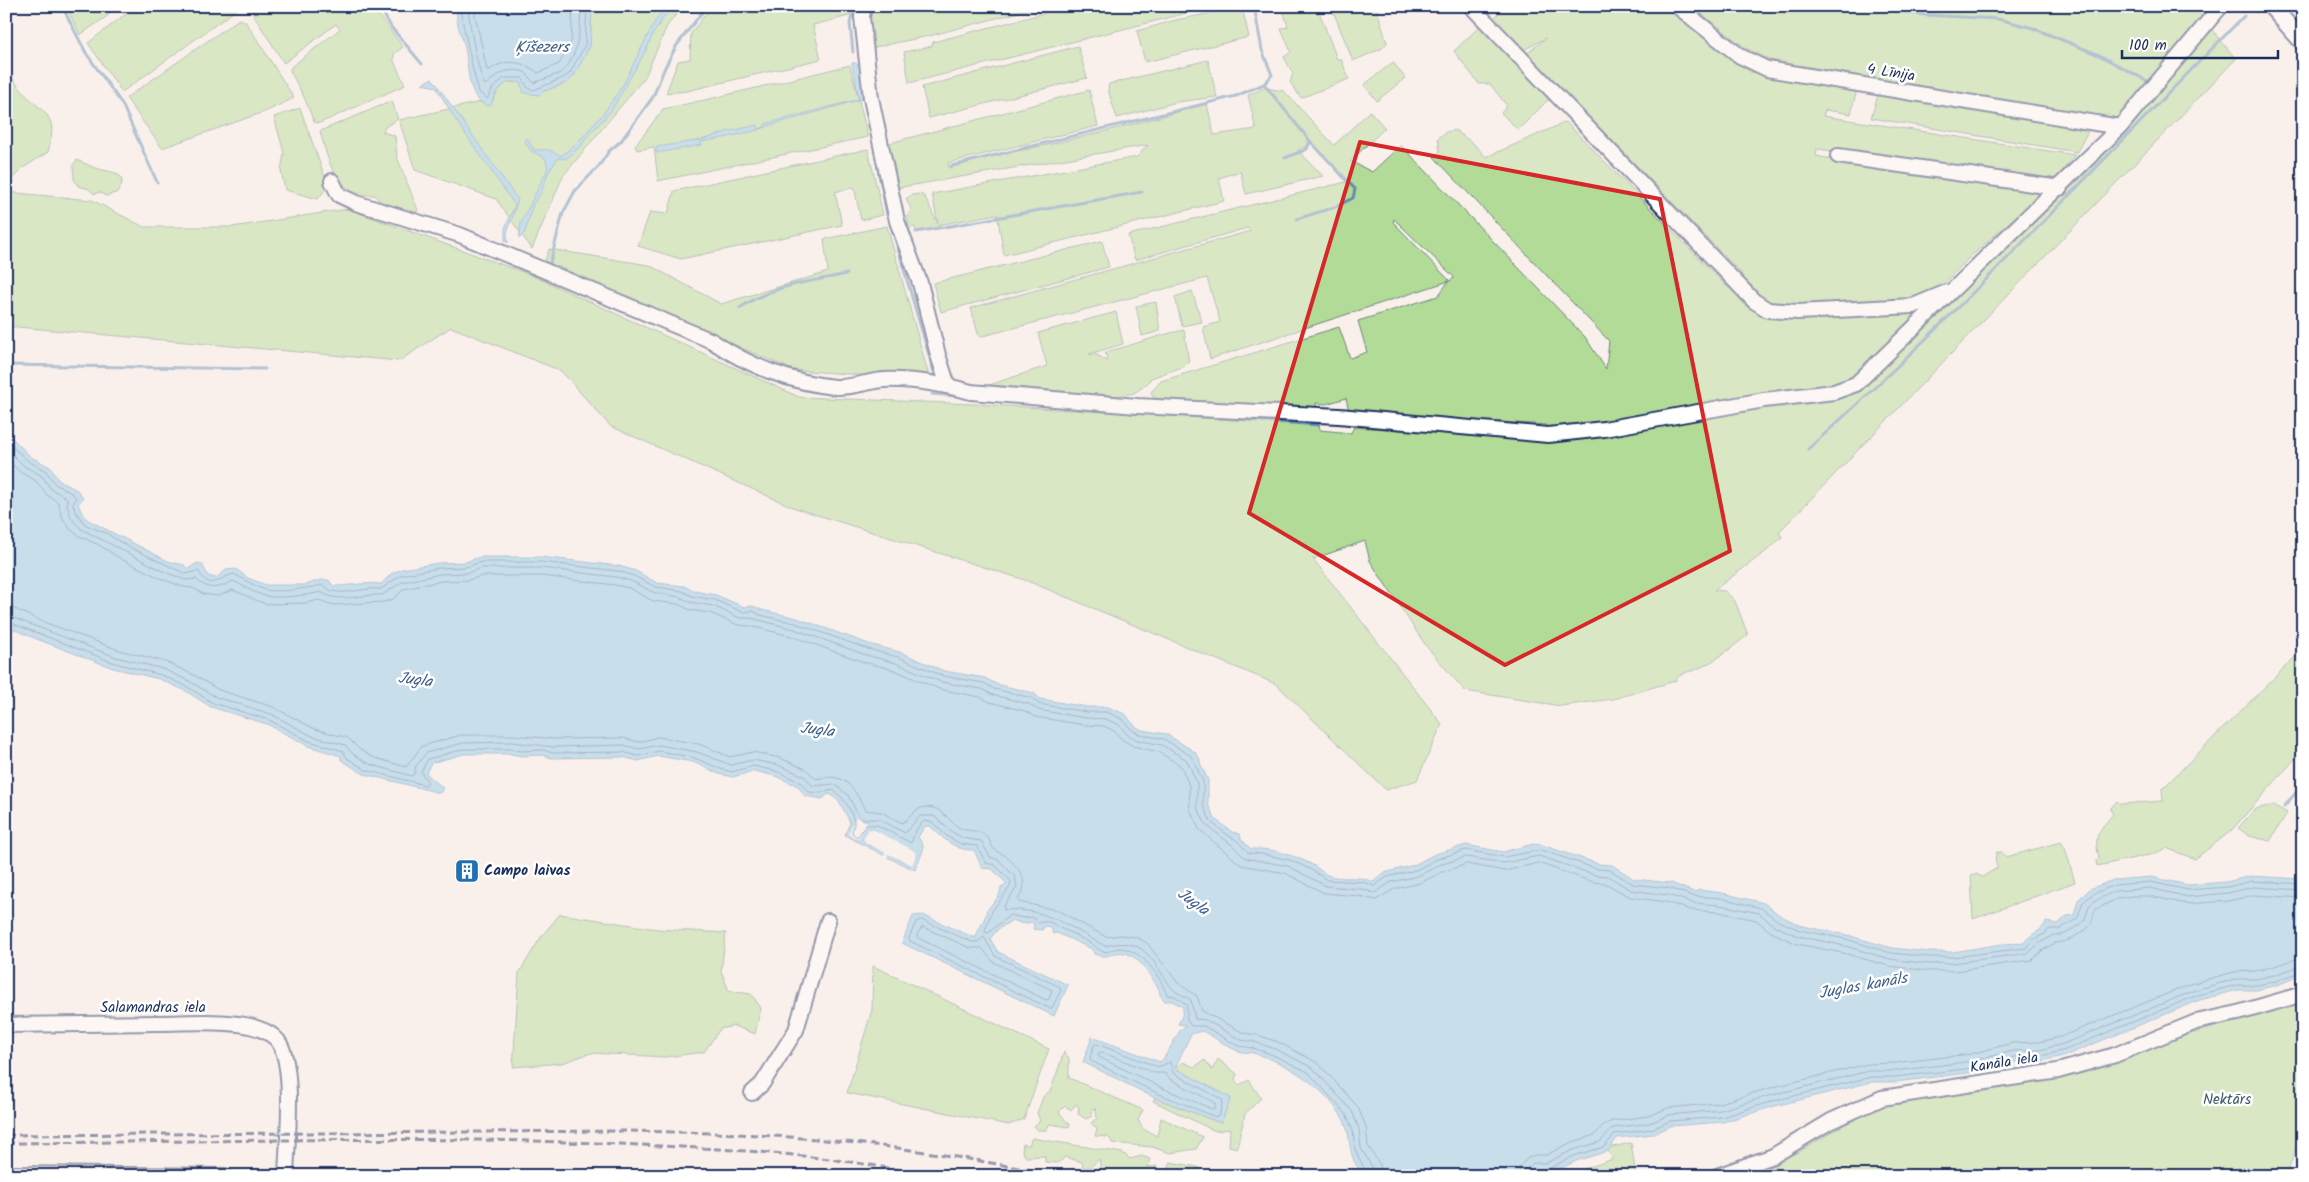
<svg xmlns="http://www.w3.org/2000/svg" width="2309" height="1182" viewBox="0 0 2309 1182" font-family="Kalam,sans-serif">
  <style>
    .green { fill: #b3db98; stroke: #67857b; fill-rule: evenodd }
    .water { fill: #8cc8ec; stroke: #5f8bb3 }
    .pier { fill: #faf0eb; fill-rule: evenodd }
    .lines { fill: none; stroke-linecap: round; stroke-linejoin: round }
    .shore { stroke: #486c97; stroke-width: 1 }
    .stream { stroke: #5f8bb3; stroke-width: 3 }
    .minor-casing { stroke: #1b2f5e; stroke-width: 18 }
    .major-casing { stroke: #1b2f5e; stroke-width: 20 }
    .minor { stroke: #fff; stroke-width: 14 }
    .major { stroke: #fff; stroke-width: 16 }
    .rail { stroke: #1b2f5e; stroke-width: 3; stroke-dasharray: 8 4; stroke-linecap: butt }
    .marked { fill: none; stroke: #d62828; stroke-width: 4; stroke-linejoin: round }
    .labels { text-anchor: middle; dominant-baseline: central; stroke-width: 5; stroke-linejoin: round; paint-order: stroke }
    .street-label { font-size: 15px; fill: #1b2f5e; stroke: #fff }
    .poi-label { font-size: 15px; font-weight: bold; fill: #1b2f5e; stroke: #fff; text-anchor: start }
    .park-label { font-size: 15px; fill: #415a6c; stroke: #fff }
    .water-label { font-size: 16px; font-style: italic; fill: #3d5d89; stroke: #fff }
  </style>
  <rect width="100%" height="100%" fill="#faf0eb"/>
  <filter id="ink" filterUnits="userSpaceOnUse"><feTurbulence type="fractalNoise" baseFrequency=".02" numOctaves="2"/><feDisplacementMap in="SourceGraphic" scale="10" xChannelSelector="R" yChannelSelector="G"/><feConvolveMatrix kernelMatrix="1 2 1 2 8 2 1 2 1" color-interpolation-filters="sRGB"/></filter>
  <g filter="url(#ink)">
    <path class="green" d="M66,6H99L109,15L80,35Z
      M136,6H236V10L122,92L88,43Z
      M255,6H372L403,47L394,54V61L405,85L320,123L314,122L304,97L290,71L291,67L340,29L336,24L284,63L252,13Z
      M592,6H683L667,26L645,77L563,176L532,249L496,199L415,170L399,120L480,102L488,106C496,97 497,88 508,82H520L540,95L544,91L566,83L590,46Z
      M712,6L722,11L745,6H851L849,16L813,25L821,59L687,91L666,93L678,61L690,59L691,33Z
      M871,6H1042L929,36L871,48L865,14L881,10V7L870,8Z
      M1072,6H1215L909,83L904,52L932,46L933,42Z
      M1282,6H1317L1337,59H1341L1349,79L1301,98L1290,82L1293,74L1284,57L1291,52L1281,28L1288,27Z
      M1331,6H1376L1387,43L1381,49L1353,61Z
      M1506,6H1664L1750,72L1858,85L1851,114L1825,110L1823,116L2075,155L2053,183L1968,259L1939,288L1865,372L1896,355L2102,158L2106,129L2091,125L2077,152L1871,118L1880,88L2037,107L1770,60L1744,47L1692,6H2193L2236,59L1779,532L1782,537L1768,550L1714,590L1725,591L1735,601L1748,635C1731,648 1715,662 1695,670C1687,672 1679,674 1675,681L1613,699L1561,706L1465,691L1426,646L1370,561L1365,541L1313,559L1442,724L1417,780L1386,790L1276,684L1025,580L795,508L610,426L561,371L451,327L399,361L6,326V192L92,200L144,227H232L348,209L531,275L799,397L974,404L1319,425L1320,430L1351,433L1354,427L1548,439L1546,425L1349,412L1346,398L1326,404L1316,403L1317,410H1283L1154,398L1151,392L1161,381L1339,327L1350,358L1367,352L1358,321L1438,296L1449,281L1210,359L1203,327L1220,322L1207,278L979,337L971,308L1251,231L1247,228L1135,260L1128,235L1346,182L1313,143L1298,150L1323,176L1246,194L1240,171L1219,178L1224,201L1004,255L997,214L938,225L940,228L916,232L914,226L909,230L907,217L911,209L906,199L911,195L921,194L925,197L938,224L932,194L1137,157L1148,145L896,188L886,144L1089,90L1098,126L948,163L949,168C965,165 980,158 997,155C1068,142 1138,123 1207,104L1214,135L1256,129L1248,95L1265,88L1284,91L1334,145L1370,111L1385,128L1350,161L1372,172L1401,145L1585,337L1606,369L1609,341L1434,157L1440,151L1438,138L1446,132L1455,130L1474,144L1486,157L1566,122L1727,287L1740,280L1742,274L1567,94L1547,101L1518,130L1501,113L1507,106L1490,84H1479L1454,51L1482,24L1514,64L1546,38L1520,52L1491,21ZM1817,149H1818L1929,165L1848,162L1816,156ZM1394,219L1454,277V278L1450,281L1393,222Z
      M2221,6H2303V19L2291,7L2225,11Z
      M1242,7L1249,37L1145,62L1137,31L1176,20Z
      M239,19L246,22L294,98L267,111L162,148L126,98Z
      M1078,46L1087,78L929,118L922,87Z
      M1208,60L1217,97L1177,102L1117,118L1108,90L1109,84Z
      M1393,62L1405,78L1377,101L1364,85Z
      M850,65L868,137L658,181L654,147L637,150L635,146L663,109C726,96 788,80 850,65Z
      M6,68C12,76 17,86 24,93C48,117 58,115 48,152L23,168L6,185Z
      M392,101L398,119L385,127L383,132L395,136L397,157L418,210L415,213L381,203L375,195C335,198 328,160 320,131Z
      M300,108L328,186L318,199L285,190L281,171L284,153L274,117Z
      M868,149L883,215L861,220L854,187L835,192L842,225L681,259L638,246L650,212L668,214L674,191Z
      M77,160L95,168L116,173L121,177L122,184L118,192L106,196L100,192L94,194L89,189L78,186L74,179L73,165Z
      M887,226L930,380L793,370L544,263L549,249L649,265L721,304L828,272L824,239Z
      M1102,241L1109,267L941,312L933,283Z
      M1192,291L1202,322L1182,326L1175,297Z
      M1156,302L1160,331L1142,336L1136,306Z
      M1116,312L1123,344L1089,354L1097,355L1108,361L1105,352C1132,346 1157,335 1184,330L1189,362L1185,366L1151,378L1146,385L1134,393L1117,396L989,385L1047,366L1038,333Z
      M2303,649V750L2231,831L2195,859L2166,848L2154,854L2097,866L2096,860L2099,857C2093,835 2099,831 2113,814L2110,809L2117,801L2120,804L2163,801L2162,789Z
      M2274,805L2287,813L2270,841L2249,836L2238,828L2255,809Z
      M2061,842L2065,848L2075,882L1973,919L1971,876L1977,874L1982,877L1997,868L1995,859L1997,852H2002L2006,857Z
      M560,914L657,929L726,933L721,971L729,991L751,994L761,1008L755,1034L734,1026L720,1029L704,1052L665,1057L591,1053L562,1063L513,1067L519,973L541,937Z
      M873,966L1049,1049L1024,1119L1009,1125L847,1093L872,1010Z
      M2303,1002V1128L2286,1176H1740L1799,1152L1853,1119L1890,1104L2067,1076L2162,1042Z
      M1064,1052L1069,1058V1078L1143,1110L1138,1120L1143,1129L1157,1136L1161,1118L1203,1137L1196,1149L1170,1153L1152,1147L1112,1143L1109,1137L1095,1136L1097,1129L1091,1123L1097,1118L1095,1108L1091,1110L1092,1116L1086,1119L1078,1114L1079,1108L1076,1104L1071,1110L1065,1106L1059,1112L1067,1122L1070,1124L1069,1127L1049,1124L1047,1130H1038L1034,1126L1040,1121L1037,1113L1043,1097L1051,1090Z
      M1218,1059L1237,1074L1235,1080L1239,1085L1249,1080L1261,1098L1245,1114L1237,1148L1229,1146L1230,1129L1215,1131L1153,1101L1155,1098L1221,1123L1230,1098L1175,1068L1183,1062L1194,1067L1205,1060L1212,1070Z
      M1032,1138L1123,1153L1130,1159L1142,1156L1150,1159L1147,1167L1157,1166L1156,1176H1128L1101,1171L1099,1159L1091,1167L1083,1168L1082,1162L1065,1157L1058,1163L1045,1162V1156L1026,1157L1022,1152L1023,1144L1029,1145Z
      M1631,1143L1636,1176H1564L1613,1159L1608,1151L1602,1149Z
      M1170,1162L1198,1167L1204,1176H1168Z"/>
    <path class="water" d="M458,6H592L590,46L574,76L566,83L544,91L540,95L524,93L520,82H508L496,91L491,105L488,106C483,103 479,102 476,97C466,81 469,61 464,44C460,32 454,19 458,6Z
      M666,6H671L653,34L645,52L611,111L585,139L582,145L566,159L558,158L548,173L541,193L533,204L525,232L519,239L521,223L548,168L545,158L531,151L524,140L527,138L534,150H549L561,156L577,143L603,114L623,85L653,25Z
      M852,63H856L860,67L866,105L862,99L768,126C763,130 711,141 701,142L702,145L656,153L657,147L702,140L726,132L758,125L759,129L765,127V124L859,99Z
      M432,78L518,200L507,233L508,243L505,241V228L515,205L455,119L436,87L422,84Z
      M6,435L13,439L31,457L50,467L58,480L77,490L83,498L78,504L83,515L88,520L168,561L184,565L188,569L197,563L202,564L208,576L216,578L226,570L236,569L248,578L266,585H305L321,580H329L333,586C348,586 367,582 381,584L391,574L402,569L438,563L465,562L480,557H541L619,566L636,571L657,583L684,586L694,591L716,595L744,607L753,606L762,610L797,618L869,644L900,652L944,671L985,678L996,684L1034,693L1040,699L1087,707H1108L1125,714L1135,726L1142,730L1166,734L1195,752L1200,759V763L1208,780V804L1215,819L1232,832L1240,834L1241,839L1251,849C1272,848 1293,855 1311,864C1317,867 1322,872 1327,875C1342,881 1359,874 1373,882L1384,873L1414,865L1435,854L1466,845L1503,852L1533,844L1542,845L1599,864L1612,865L1634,879L1671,883L1694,892L1700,890L1722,893L1764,903L1781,916L1802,926L1847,935L1892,948L1929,952H1953L2002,944L2024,943C2031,932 2041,933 2046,922L2058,924L2067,916L2074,915L2078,900L2090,889L2113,880L2151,877L2188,885L2226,882L2251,876L2303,879V975L2277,985L2257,990H2238L2200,1000L2067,1055L2042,1061L2015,1062L1975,1072L1896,1082H1872L1775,1106L1723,1122L1671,1126L1653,1134L1617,1138L1608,1151L1576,1161L1545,1176L1540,1173L1533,1176H1365C1344,1156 1354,1137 1342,1117C1323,1086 1288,1063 1253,1053C1248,1052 1243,1053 1238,1051C1233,1050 1209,1034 1202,1031L1191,1034L1175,1068L1231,1098L1221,1123L1155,1098L1083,1062L1092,1037L1160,1062L1164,1058L1181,1029L1185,1027V1025L1178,1024L1182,1016L1183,1007L1172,1001H1165L1160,995C1160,987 1154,983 1150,976C1142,965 1133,950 1116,953C1105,956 1107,958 1094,954L1092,949L1057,933L1053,934L1051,927L1045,926L1042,930L1033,929L1034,925L1032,922L1023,924L1012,920L997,930L990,939L998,952L1068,985L1054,1016L902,943L913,916L923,915L975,938L987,913L986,911L999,896L1001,888L1007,884L992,869L982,868L974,850C955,851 943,838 930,826H925L918,837L923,846V851L915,870L887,857L888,854L911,865L917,854L875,830L868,829L863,839L866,843L887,853L885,856L845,835L850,822L839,801L830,794L825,796L823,799L805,796L798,786L775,776L754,771L733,777L719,774L693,762L658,756L638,761L623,757L552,758L543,755L521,756L511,754H464L431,763L426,773L443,788L440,793L364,774L341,760V756L308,746L267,724L211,707L184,690L159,679L113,668L34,638L6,626Z"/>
    <path class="pier" d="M856,817L867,822L858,839L848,834Z
      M868,829L875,830L914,851L917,854L912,865L888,854L887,860L881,858L886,853L866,843L863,839ZM870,832L913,853L914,855L910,862L868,841L866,839Z"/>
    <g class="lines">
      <path class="shore" d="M462,6L461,14L473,70L479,92L487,99L493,88L504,78H522L528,88L534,90L563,78L570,73L585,45L587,6
        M468,6C468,17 479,78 485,85C500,74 505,67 525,72L534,83C542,79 552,77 560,73C578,62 581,24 581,6
        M476,6L475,15L487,70C492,70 493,67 498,65C512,59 527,64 538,73L559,64L571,42L573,6
        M6,441L28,461L46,471L55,484L73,494L76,498L73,504L75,511L86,525L106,533L127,546L186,574L198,571C212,593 218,577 234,574C244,579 252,585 263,589C274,594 309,588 322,585C326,586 328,590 332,591C348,595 366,587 381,589L401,575L439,568L466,567L481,562H541L618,571L634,576L656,587L682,591L692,596L715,600L742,612L753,611L760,615L795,623L868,649L898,657L943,676L984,683L994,689L1032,698L1039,704L1087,712H1107L1122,719L1132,730L1139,734L1164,739L1191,756L1203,781V805L1211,822L1229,836L1235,839L1249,853L1262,854L1290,860L1310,869L1327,880L1363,882L1374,886L1387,877L1416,870L1437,859L1466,850L1504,857L1541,850L1597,869L1610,870L1633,884L1669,888L1693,896L1721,898L1761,908L1778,921L1800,930L1846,939L1891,953L1928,957H1953L2026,948L2032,940L2045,934L2049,929H2060L2077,919L2083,902L2093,894L2115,885L2150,882L2188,890L2227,887L2252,881L2303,884
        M6,448L24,466L42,476L51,489L67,498C67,512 71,521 83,530L163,571L185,580L196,579C209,592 219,588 233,581C243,585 251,592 262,595C274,600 309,595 321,592C338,604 362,594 382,595L402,582L440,574L467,573L482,568H541L616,577L631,581L655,593L680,597L690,602L713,606L740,618H751L794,629L866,655L896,663L941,682L982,689L993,695L1029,704L1038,710L1086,718L1106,719L1118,724L1128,735L1137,740L1162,745L1187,760L1197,783V807L1206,825L1231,844L1245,858L1288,866L1326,886L1361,889L1375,893L1391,882L1418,876L1439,865L1466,857L1504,863L1539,856L1595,875L1608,876L1631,890L1668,895L1693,903L1720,905L1759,913L1775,926L1798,936L1845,946L1890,959L1928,964L1953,963L2029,953L2038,944L2053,935H2063L2080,925L2085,919L2089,906L2096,900L2116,891L2150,888L2188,897L2228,893L2253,887L2303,890
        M6,459L20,472L36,481L47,495L58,502L62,517L70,529L79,536L99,545L121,559L162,579L183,587L193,588L203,594L218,596L233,590L265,604L306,603L319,600L333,605L384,602L392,600L404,589L441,581L468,580L483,576H541L615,585L629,588L653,601L678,604L690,610L710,613L738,625L750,626L791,636L864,662L894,670L939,689L980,697L990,702L1025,711L1036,717L1085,725L1104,726L1114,731L1123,740L1133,746L1159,752L1181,766L1189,785L1190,809L1199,829L1241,865L1285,873L1324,893L1359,896L1376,900L1394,889L1420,883L1442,872L1467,864L1505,871L1538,863L1593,882L1605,883L1630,897L1666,902L1691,910L1719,912L1756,920L1771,932L1797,944L1843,953L1889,966L1929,971H1955L2032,960L2043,950L2055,943L2067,941L2086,930L2091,924L2095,910L2118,898L2133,896H2149L2187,904L2229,901L2253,895L2303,898
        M6,608L15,609L41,621L119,650L166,662L192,674L219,690L273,707L315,729L348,738L359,749L372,757L406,767L422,746L461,735H512L555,739L623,738L639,742L658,737L699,744L730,757L753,752L780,758L806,769L816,779C845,772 853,786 865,810L881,812L902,823C911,818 914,808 926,807C942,807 947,819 958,827C966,832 975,829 983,834C990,838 990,844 994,849C997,852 1001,853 1004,855C1018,866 1032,882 1018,899L1019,902L1057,910L1106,937L1121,935L1136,937L1147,943L1178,983L1197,996L1202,1011L1244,1033L1258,1035L1278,1042L1318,1063L1358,1107L1366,1127L1368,1146L1380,1165L1382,1176
        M6,615L116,657L163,669L189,681L216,697L271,714L312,736L345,745L353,754L369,764L412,776L414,774L416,766L426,753L463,743L512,742L554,747L623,745L639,749L659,745L697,752L731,765L753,760L778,765L804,776L813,786L834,784L848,795L860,819H879L905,833L920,816H934L952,832L963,838L981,841L990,857L999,860L1015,877L1017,887L1004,906V910C1045,907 1070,927 1105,946C1146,935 1151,961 1172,988C1175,993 1186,996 1191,1000L1195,1019L1206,1020L1241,1040L1255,1042L1275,1049L1313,1068L1352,1111L1359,1129L1361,1148L1373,1169L1374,1176
        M6,621L115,663L161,675L186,686L213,703L269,720L309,741L343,751L347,758L366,770L425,785L428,782L421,772L428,759L464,749H512L521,751L543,750L553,753L623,752L638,756L659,751L695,758L721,769L732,772L753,766L776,771L800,782L809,792L820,793L833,790C843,796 851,809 854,821C855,825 852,829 852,833L857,837L866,825H877L911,843L917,828L924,821L932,822L948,837L961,844L977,846L986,863L995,865L1011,881L1010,887L992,911L985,930V932L988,933L1010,915L1024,918L1032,917L1039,923C1046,921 1052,921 1057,927C1069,931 1081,938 1092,944C1096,946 1097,949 1101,951C1108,954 1113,948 1120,948C1143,950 1160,976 1167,995L1175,996L1187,1005V1020L1191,1026H1204L1238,1046L1253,1048L1273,1055L1308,1072L1346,1114L1353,1131L1355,1150L1368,1176
        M922,920L972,942H977L984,937L995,956L1060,987L1061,990L1052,1008H1049L910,941L909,938L916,922Z
        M923,927L970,948H982L993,962L1052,990L1049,999L1046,1000L918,938L917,935Z
        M1097,1044L1158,1067L1170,1062L1173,1073L1223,1100L1219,1116L1216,1117L1157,1093L1091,1061L1090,1058L1094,1045Z
        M1101,1052L1155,1073H1165L1170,1079L1215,1103V1108L1212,1109L1160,1087L1099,1057L1098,1054Z
        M1519,1176L1520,1166L1528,1158L1536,1155H1546L1570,1143L1595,1135L1603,1125L1612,1121L1648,1116L1668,1108L1720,1103L1770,1088L1868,1064L1894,1063L1971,1054L2012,1043L2039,1042L2060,1037L2194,983L2234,972L2255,971L2271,967L2303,957
        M1526,1176L1528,1168L1533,1163H1546L1573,1150L1600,1142L1613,1128L1650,1123L1669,1115L1721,1110L1772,1095L1869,1071H1895L1973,1061L2013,1051L2040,1050L2063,1044L2196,990L2235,979H2256L2274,975L2303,965
        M1532,1176L1536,1169L1546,1170L1574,1156L1604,1147L1615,1134L1652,1129L1670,1121L1722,1117L1773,1101L1871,1077H1895L1974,1068L2014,1057L2041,1056L2065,1050L2198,995L2237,985H2257L2276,981L2303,971"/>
      <path class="stream" d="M62,6L86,53L122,104L157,182
        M379,6L391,27L422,64
        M1868,6L1925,15L1998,19L2033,28L2099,55L2151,83
        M853,52L850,23L854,6
        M1264,84L1310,141L1307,149L1285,158
        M874,148L887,215
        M951,166L1236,96L1264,84L1272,75L1262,50L1254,6
        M1297,219L1335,207L1353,198L1355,189L1310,141
        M891,225L935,376
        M916,232L1142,192
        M550,263L563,213L575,191L599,166L609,151L621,141L653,97L665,67L677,45L707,6
        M740,308C772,285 809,282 847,274
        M6,365L265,369
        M932,394L967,397
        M1192,416L1319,425
        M1808,449C1960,313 2100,162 2244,16
        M2284,806L2303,785"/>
      <defs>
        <path id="minor" d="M864,6L862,17L871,98L897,221L920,283L938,355L948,386
          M1471,6L1754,301L1768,310L1798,312L1913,306L1947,292
          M1677,6L1740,56L1767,69L2120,127
          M1838,156L2060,188
          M332,181L339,195L356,203L460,235L712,341C747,365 792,383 835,387C852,388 868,381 884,380C911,379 945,385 971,392L1137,406L1339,416L1548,435L1604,429L1764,400L1834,392L1856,384L2120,127L2221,6
          M6,1025C57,1024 107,1024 158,1023C186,1023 217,1020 245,1025C257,1027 274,1033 280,1044C295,1071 287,1144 286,1176
          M752,1093L762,1084L796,1030L828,921
          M6,1174L225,1176
          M1717,1176L1773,1156L1831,1121L1882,1098L2058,1071L2115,1055L2196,1022L2238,1013L2303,994"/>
        <path id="major" d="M2271,6L2303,42"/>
      </defs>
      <use href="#minor" class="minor-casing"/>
      <use href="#major" class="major-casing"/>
      <use href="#minor" class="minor"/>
      <use href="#major" class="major"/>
      <path class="rail" d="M6,1135L624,1131C698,1132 771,1134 845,1142C917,1149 989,1162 1060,1176
        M6,1143C210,1142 415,1135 619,1144C725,1149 824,1153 928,1176"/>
    </g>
  </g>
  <path d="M0 0H2309V1182H0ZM1360,142L1660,199L1730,551L1505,665L1249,513Z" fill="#faf0eb" fill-opacity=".55" fill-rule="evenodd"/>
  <path class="marked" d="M1360,142L1660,199L1730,551L1505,665L1249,513Z"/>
  <defs>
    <symbol id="building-square" viewBox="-11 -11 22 22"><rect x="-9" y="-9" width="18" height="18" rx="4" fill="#1f6fb2" stroke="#fff"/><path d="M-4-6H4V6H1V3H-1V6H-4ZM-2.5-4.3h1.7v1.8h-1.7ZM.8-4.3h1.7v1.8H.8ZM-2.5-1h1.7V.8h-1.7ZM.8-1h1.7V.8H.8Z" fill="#fff"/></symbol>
  </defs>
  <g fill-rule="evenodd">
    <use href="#building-square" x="453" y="857" width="28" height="28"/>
  </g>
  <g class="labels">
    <g class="street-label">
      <text transform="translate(1891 73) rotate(9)">4 Līnija</text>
      <text x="153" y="1008">Salamandras iela</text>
      <text transform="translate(2004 1063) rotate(-9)">Kanāla iela</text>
    </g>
    <g class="poi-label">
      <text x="484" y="871">Campo laivas</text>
    </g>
    <g class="park-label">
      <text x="2227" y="1100">Nektārs</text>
    </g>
    <g class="water-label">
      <text x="542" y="47">Ķīšezers</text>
      <text transform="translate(415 680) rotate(7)">Jugla</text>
      <text transform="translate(817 730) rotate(7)">Jugla</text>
      <text transform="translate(1193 902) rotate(36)">Jugla</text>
      <text transform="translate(1863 986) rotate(-10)">Juglas kanāls</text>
    </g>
  </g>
  <rect width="2309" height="1182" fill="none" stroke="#fff" stroke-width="25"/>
  <rect x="12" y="12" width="2284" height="1157" fill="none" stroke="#1b2f5e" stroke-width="2" filter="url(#ink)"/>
  <path d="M2122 50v8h156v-8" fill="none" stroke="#1b2f5e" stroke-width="2.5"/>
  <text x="2129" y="50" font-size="15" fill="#1b2f5e" stroke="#ffffff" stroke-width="4" paint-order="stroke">100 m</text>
</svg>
